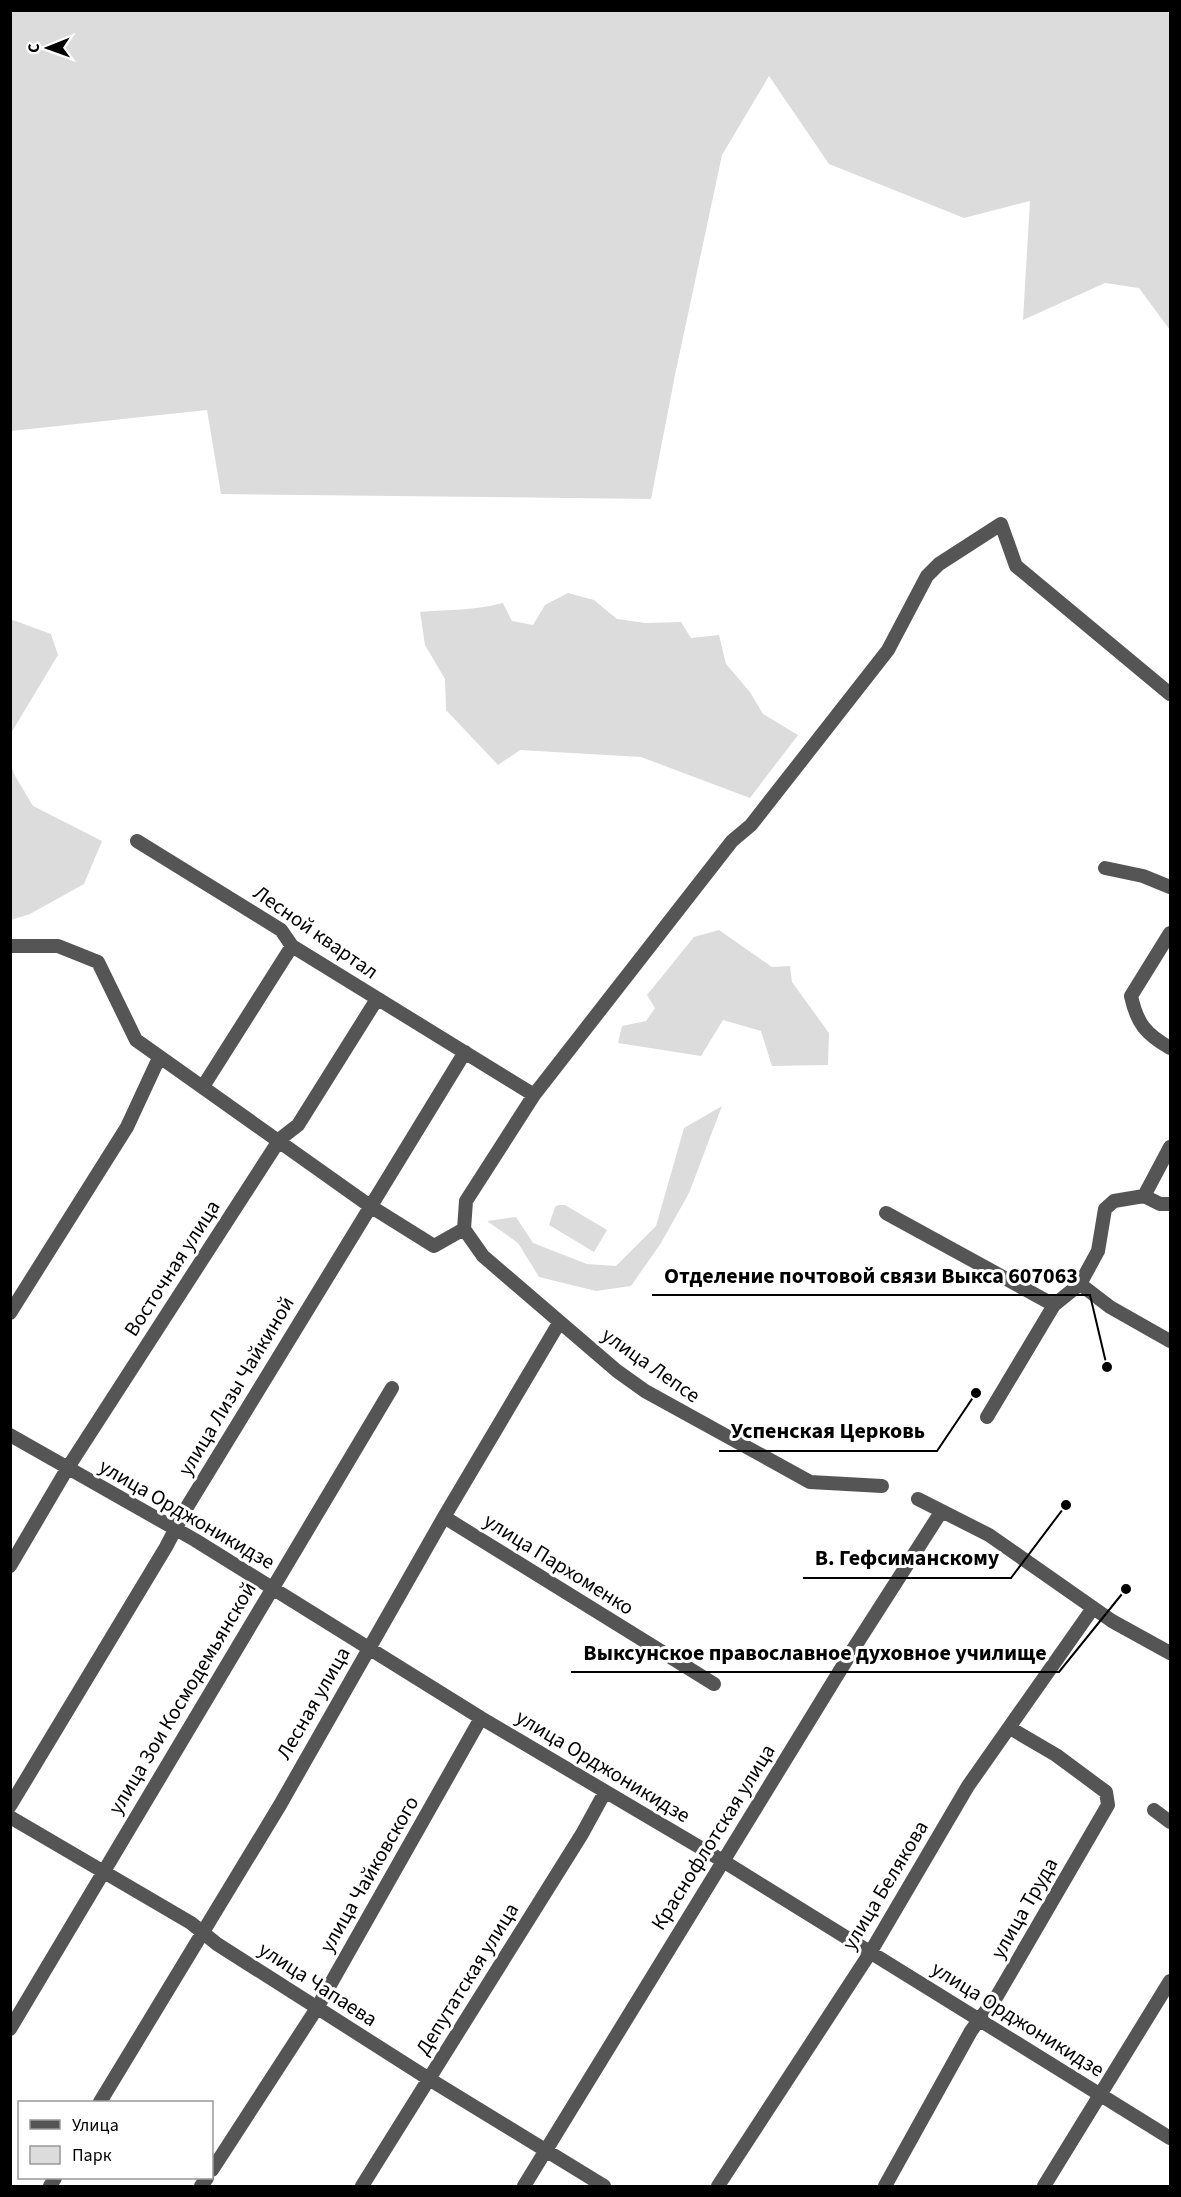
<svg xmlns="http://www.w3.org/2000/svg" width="1181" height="2197" viewBox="0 0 1181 2197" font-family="'Source Sans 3',sans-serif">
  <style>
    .green { fill: #dcdcdc }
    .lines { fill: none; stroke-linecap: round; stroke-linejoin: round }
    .minor { stroke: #555; stroke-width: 14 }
    .labels { text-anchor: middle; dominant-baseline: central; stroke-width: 6; stroke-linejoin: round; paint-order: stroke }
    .street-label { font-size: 21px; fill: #000; stroke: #fff }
    .leader { fill: none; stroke: #000; stroke-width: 2 }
    .callout-dot { fill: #000; stroke: #fff; stroke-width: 2 }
    .callout-label { font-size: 22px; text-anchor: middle; font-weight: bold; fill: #000; stroke: #fff; stroke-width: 6; stroke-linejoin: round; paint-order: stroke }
  </style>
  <rect width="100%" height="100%" fill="#fff"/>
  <path class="green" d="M10,11H1170V330L1139,288L1105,283L1023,320L1030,201L964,218L829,164L769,76L722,155L675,375L651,499L221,494L207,410L11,431Z
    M568,593L594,600L617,619L645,623L681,622L691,638L719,635L726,664L750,692L763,714L798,735L750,798L641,757L520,750L498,765L446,710L445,679L425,645L420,612C450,609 474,611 503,603L512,621L533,625L545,605Z
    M13,620L51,634L58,655L11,733L10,621Z
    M11,764L14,774L33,806L102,841L84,884L30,914L11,920Z
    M719,930L772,967L790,966L792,982L829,1033L828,1065L772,1066L761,1031L723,1020L701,1056L618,1043L622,1026L646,1021L655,1008L647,995L694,937Z
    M722,1106L689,1193L661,1243L631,1286L596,1291L539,1277L518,1243L487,1221L516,1217L533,1243L587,1264L616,1266L656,1226L684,1128Z
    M559,1205H565L607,1230L594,1252L549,1225L555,1207Z"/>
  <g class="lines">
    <path class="minor" d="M137,841L281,930L292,946L534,1095
      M1105,868L1143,876L1170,887
      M1170,933L1131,996C1137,1024 1146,1034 1170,1048
      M10,946H58L98,962L136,1040L370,1206L434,1246L464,1229
      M204,1085L292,946
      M1170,1147L1144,1196L1114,1201L1105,1209L1098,1251L1080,1284L1110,1307L1170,1341
      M1144,1196L1160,1204H1170
      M886,1213L1054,1305
      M10,1313L127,1127L159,1058
      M987,1417L1054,1305L1080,1284
      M10,1435L195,1540L481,1718L723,1861L1170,2138
      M882,1486L810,1482L645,1391L617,1371L483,1256L464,1229L466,1201L534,1095L732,841L751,825L888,650L927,576L939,564L1001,524L1016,566L1170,694
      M918,1499L989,1535L1112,1621L1170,1653
      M444,1517L714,1684
      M10,1566L67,1469L280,1139L298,1125L377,999
      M10,1806L166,1547L187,1507L465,1052
      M1154,1810L1170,1822
      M10,1817L191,1923L217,1944L429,2079L604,2186
      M10,2029L392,1388
      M100,2102L280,1805L444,1517L559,1323
      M212,2170L317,2008L481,1718
      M50,2186L55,2178
      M201,2186L207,2178
      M362,2186L582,1834L605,1792
      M524,2186L852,1651L941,1512
      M718,2186L870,1953L968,1786L1093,1608
      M885,2186L971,2031L997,1996L1108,1805L1106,1792L1056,1755L1010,1728
      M1044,2186L1170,1981"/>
  </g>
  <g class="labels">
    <g class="street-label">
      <text transform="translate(316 932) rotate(35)">Лесной квартал</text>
      <text transform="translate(172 1268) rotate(-57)">Восточная улица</text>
      <text transform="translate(651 1365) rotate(35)">улица Лепсе</text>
      <text transform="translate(236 1386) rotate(-59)">улица Лизы Чайкиной</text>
      <text transform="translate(187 1514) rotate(30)">улица Орджоникидзе</text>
      <text transform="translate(559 1564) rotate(32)">улица Пархоменко</text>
      <text transform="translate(182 1698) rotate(-59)">улица Зои Космодемьянской</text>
      <text transform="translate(313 1703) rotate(-60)">Лесная улица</text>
      <text transform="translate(603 1766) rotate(31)">улица Орджоникидзе</text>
      <text transform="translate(713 1837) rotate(-58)">Краснофлотская улица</text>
      <text transform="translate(369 1874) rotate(-60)">улица Чайковского</text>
      <text transform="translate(885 1885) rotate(-59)">улица Белякова</text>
      <text transform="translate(1024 1908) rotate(-60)">улица Труда</text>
      <text transform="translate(467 1979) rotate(-58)">Депутатская улица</text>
      <text transform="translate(318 1984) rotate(33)">улица Чапаева</text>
      <text transform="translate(1018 2019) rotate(32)">улица Орджоникидзе</text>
    </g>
  </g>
  <path class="leader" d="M1107 1367L1090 1295H652M976 1393L937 1451H719M1066 1505L1011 1578H803M1126 1589L1059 1672H571"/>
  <g class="callout-dot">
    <circle cx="1107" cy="1367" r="6"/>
    <circle cx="976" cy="1393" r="6"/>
    <circle cx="1066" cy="1505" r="6"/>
    <circle cx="1126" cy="1589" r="6"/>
  </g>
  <g class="callout-label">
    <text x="871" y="1283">Отделение почтовой связи Выкса 607063</text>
    <text x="828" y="1438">Успенская Церковь</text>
    <text x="907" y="1565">В. Гефсиманскому</text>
    <text x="815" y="1660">Выксунское православное духовное училище</text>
  </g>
  <rect width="1181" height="2197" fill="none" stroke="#000000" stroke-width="24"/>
  <rect x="18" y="2101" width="195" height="78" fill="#ffffff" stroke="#999999" stroke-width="1.5"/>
  <rect x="30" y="2120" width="30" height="9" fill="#555555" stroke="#999999" stroke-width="1.5"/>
  <text x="72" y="2131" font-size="18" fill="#000000">Улица</text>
  <rect x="30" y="2146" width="30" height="18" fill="#dcdcdc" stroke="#999999" stroke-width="1.5"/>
  <text x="72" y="2161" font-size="18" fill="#000000">Парк</text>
  <g transform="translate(48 48) rotate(269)" stroke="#ffffff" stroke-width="4.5" paint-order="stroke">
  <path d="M0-4.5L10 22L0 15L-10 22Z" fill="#000000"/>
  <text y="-9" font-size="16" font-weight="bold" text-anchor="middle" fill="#000000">С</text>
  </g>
</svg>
